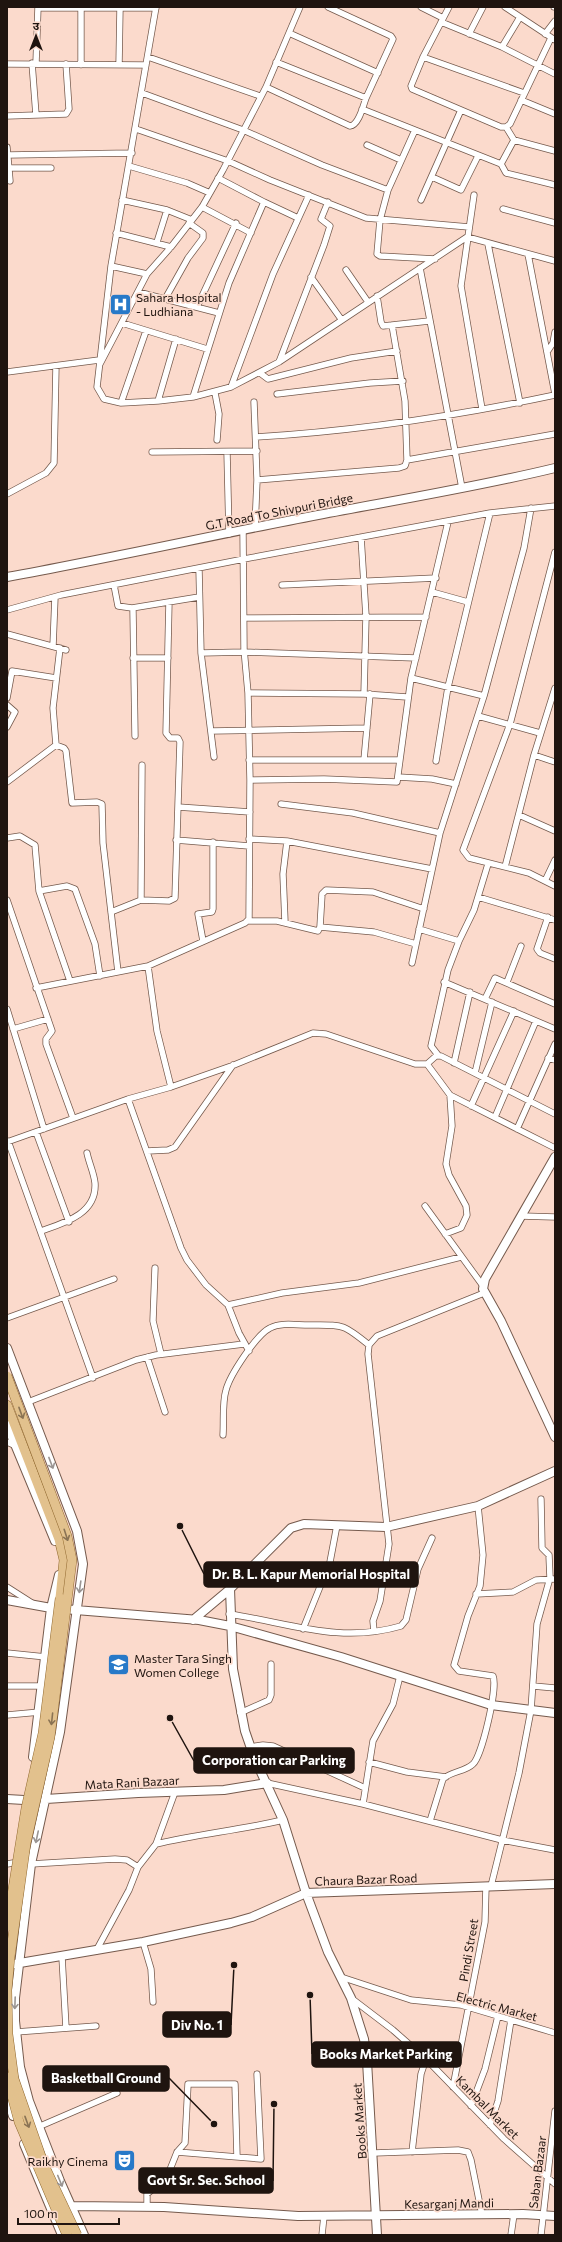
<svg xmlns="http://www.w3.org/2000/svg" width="562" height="2242" viewBox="0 0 562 2242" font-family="Commissioner,'Noto Sans Devanagari',sans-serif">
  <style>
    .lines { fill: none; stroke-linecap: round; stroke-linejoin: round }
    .street-casing { stroke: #755a4d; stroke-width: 7 }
    .secondary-casing { stroke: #755a4d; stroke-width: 10 }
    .primary-casing { stroke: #916930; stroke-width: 10 }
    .street { stroke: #fff; stroke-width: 5.5 }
    .secondary { stroke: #fff; stroke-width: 8 }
    .primary { stroke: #e2c18d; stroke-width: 9 }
    .primary-bridge-casing { stroke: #916930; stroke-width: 10; stroke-linecap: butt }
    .primary-bridge { stroke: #e2c18d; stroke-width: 9 }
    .oneway { stroke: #8a7354 }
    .oneway2 { stroke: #9a9593 }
    .labels { text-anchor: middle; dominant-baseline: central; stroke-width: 3.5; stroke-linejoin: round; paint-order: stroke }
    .poi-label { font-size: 12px; fill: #1f140f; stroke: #fbdacc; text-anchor: start }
    .street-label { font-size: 12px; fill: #1f140f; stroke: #fbdacc }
    .leader { fill: none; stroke: #1f140f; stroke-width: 1.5 }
    .callout-dot { fill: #1f140f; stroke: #fbdacc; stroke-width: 1.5 }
    .callout { fill: #1f140f; stroke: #1f140f; stroke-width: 1.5 }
    .callout-label { font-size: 13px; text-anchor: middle; font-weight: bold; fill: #fff }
  </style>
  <rect width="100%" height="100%" fill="#fbdacc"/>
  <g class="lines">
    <defs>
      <path id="street" d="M156,7L111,266L97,387L104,399L121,403L158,401L193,397L231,387L279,362L467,237L555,261
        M328,7L391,36L393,39L366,98
        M421,7L443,18
        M449,7L423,57L411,86L412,89L501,127H506L510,124L551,38
        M505,7L555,40
        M554,7H555
        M38,8H156
        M441,22L502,47L555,74
        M289,33L378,73
        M469,34L483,7
        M545,34L555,21
        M502,47L520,17
        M148,57L260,96
        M423,57L524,93
        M32,63L36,115
        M36,63L38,7
        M7,64L146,65
        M81,65V7
        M119,65L120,8
        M266,87L350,126C359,125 363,106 366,98L276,62
        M142,93L243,130L322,165L388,190L380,220L377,254L380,256L435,259
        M521,100L555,114
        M362,109L501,164
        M7,116L66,114L69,109L66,64
        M506,127L514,140L555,151
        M136,129L228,161L270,180L366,218L469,227
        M514,140L501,164L506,173L555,185
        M367,145L401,160
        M7,147L10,181
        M8,155L132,153
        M129,166L187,183L210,193
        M9,168H51
        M432,177L461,190L478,156
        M388,190L415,130
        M474,195L461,286L482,409
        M122,200L167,210L192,220
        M421,200L461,110
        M264,202L298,218
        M202,207L251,233
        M503,209L555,223
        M116,233L171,247
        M157,242L167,210
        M488,244L520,403
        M528,254L555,394
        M111,266L147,274
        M420,268L462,488
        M346,270L368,302
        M311,277L341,319
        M138,292L219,313
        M377,296L381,322L383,326L429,321
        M165,299L188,258L203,238V233L189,223
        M197,307L236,223
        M122,323L207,349
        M547,352L553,343L555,332
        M279,362L324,245L330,226L321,219L328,202
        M100,364L147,274L171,247L202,207L223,170L266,87L300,7
        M7,372L99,360
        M260,373L268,379L351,358L397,351
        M231,387L273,274L309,195
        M215,393L219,414L217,440
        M277,394L370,383L403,381
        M193,397L229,283L264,202L218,178
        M158,401L176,339
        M254,402L257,480L255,528
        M121,403L146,331
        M256,437C357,431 456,416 555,395
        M152,452L257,451
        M227,452L229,534
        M407,460L555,434
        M257,480L399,468L405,466L407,460L405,401L392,325
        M7,494L46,473L54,463L56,366
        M361,537L366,616L364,694
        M555,552L510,724L463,850L469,858L529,873L555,886
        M199,569L201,653L214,757
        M114,585L118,606L132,608L133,611L135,736
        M282,585L436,578
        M432,592L468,602
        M132,608L199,597
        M7,610L61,595L244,559L490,513L555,506
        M244,618L426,617
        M7,634L66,650
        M53,646L55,597
        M201,653L244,652L416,658
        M133,658H168
        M411,678L484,696
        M248,693L364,694L407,697
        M7,698L12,671L56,678
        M7,705L15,712L7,727
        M478,716L540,733
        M211,731L367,728
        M56,745L64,748L66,751L72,803L97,802L102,804L103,843L118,972
        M534,755L555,762
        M249,760H399
        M364,760L370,694
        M436,761L448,687L490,513
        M398,777L432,779L456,784
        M250,780L324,779L397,782L411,678L448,522
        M7,782L56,745L53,708L60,648
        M281,804L353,813L440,833
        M178,807L250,812
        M519,815L555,831
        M7,838L20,836L35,845L39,891L70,981
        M249,839L287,841L432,869
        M176,840L249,846
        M505,867L534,755L555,688
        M545,881L555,860
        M39,891L67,886L75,889L95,944L100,976
        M478,897L555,920
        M7,900L52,1031L46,1039V1044L73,1118
        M141,900L142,765
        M111,912L141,900L169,901L175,898L180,742L178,738H170L166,733L169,602
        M548,917L537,949L540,953L555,959
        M248,921H277L318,931L320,927L322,894L326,890L373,892L424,909
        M285,922L283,874L287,841
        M320,927L374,932L416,944
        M419,929L459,941
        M203,941L198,914L212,912L213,909V842
        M412,963L440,833L484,696L524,548L531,508
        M148,966L157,1031L171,1087
        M444,982L555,1029
        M507,982L521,946
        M36,988L148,966L245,923L249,919L250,780L248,693L244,649L243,531
        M485,999L495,978L555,1004
        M7,1009L44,1129
        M13,1029L48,1019
        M438,1055L431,1046L448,970L459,941L474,910L488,864
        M548,1058L555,1060
        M454,1063L470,992
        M427,1064L450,1095L555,1148
        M475,1073L492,1002
        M128,1099L181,1248L187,1260L206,1285L228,1305L239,1333L249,1351
        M471,1106L514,1011
        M495,1117L536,1021
        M517,1129L555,1044
        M36,1132L69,1222
        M8,1141L93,1378
        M7,1142L128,1099L171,1087L234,1065L313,1033L326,1034L415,1064H427L436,1056H441L555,1114
        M147,1151L168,1150L175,1147L233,1065
        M425,1206L483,1286
        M521,1216L555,1217
        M41,1231C64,1223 97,1214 95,1183C94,1173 89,1163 87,1153
        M445,1234L461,1228L467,1215L466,1206L449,1175L446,1164L452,1126L450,1095
        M155,1268L153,1321L161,1354
        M228,1305L282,1293L359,1283L461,1257
        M7,1318L114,1279
        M147,1357L165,1412
        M28,1402L136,1360L156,1355L244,1344
        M223,1435C224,1421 222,1403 226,1390C230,1375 256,1335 270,1328C281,1322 296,1325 309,1325C343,1325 342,1323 369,1345
        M7,1442L16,1446
        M7,1587L32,1603
        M476,1594L513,1592L536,1580L555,1579
        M229,1614C290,1623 340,1644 401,1626L406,1620L418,1569L432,1538
        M303,1629L330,1562L337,1525
        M374,1631L373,1621L380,1601L389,1544L368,1354L369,1345L377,1336L484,1293
        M7,1653L46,1657
        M7,1686H43
        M533,1686L555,1688
        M240,1713L269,1700L271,1695V1664
        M7,1715L40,1712
        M250,1747L263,1745L273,1746L365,1788
        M369,1762L407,1772L446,1777
        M267,1783L363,1804L502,1840L555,1850
        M363,1804L373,1741L393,1704L400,1676
        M430,1821L443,1779C451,1771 465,1772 473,1764C482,1756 498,1687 493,1676L459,1671L454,1665L468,1616L480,1586L483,1555L478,1506
        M156,1844C198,1834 241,1830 283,1820
        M7,1864L13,1863
        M31,1864L115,1859L127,1860L138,1867
        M491,1886L519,1773L531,1710L537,1624L550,1578L549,1555L542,1548L541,1499
        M143,1942L151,1969L153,2002
        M96,1951L129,1890L138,1867L156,1844L175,1792
        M62,1957L66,2028
        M341,1977L411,2000L461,2005L555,2033
        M351,1998L393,2030L426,2059L504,2139L555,2184
        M16,2032L96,2026
        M453,2087L485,1922L486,1886
        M471,2106L485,2069L498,2016
        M490,2125L498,2101L511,2020
        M38,2127L117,2093
        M177,2152L261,2159L257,2074
        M412,2152L421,2074L426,2059
        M374,2153L458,2150L468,2152L471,2160L482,2215
        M147,2207V2194L167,2177L177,2152L185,2143L188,2084H235L237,2157
        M322,2235L324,2216
        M511,2235L514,2214
        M541,2235L555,2111"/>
      <path id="secondary" d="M7,577C111,558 214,535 318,515C397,500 477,487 555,468
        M555,1157L485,1279L483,1289L501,1321L555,1437
        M7,1348L77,1531L83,1564L60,1732L31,1864L15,1998V2021L20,2067L29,2101L60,2181L84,2235
        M7,1425L55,1541
        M230,1589L233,1669L245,1731L254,1757L283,1820L306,1893L328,1952L351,1998L364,2039L367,2061L377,2235
        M7,1600L51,1608L199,1620L230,1626L341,1657L491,1705L555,1713
        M193,1620L230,1589L291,1528L304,1524L386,1527L478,1506L555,1471
        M33,1757L51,1608L59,1575
        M7,1799L24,1800
        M46,1799L138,1793L224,1790L267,1783
        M14,1964L143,1942L231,1923L252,1917L306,1893L555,1884
        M7,2097L13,2116
        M24,2144L62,2235
        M71,2206L164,2207L298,2216L523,2214L555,2216"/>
      <path id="primary" d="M7,1405L59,1539L64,1560L60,1598"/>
    </defs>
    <use href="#street" class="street-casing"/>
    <use href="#secondary" class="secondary-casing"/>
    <use href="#primary" class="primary-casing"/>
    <use href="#street" class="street"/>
    <use href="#secondary" class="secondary"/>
    <use href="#primary" class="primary"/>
    <defs>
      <path id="primary-bridge" d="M7,1376L67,1536L72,1560L50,1737L26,1843L10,1957L7,1990L8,2034L14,2079L44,2165L77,2235
        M7,1926L26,1808L43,1733L60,1598
        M7,2077L19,2122L67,2235"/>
    </defs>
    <use href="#primary-bridge" class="primary-bridge-casing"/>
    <use href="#primary-bridge" class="primary-bridge"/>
  </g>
  <defs><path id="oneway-shaft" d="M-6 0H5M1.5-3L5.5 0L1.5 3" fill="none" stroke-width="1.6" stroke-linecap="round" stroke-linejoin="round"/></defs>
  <g class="oneway">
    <use href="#oneway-shaft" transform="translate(21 1413) rotate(70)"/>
    <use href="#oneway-shaft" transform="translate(66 1535) rotate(72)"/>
    <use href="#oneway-shaft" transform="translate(52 1719) rotate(96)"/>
    <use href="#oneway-shaft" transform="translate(27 2122) rotate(70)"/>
  </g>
  <g class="oneway2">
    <use href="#oneway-shaft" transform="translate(51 1463) rotate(69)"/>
    <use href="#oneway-shaft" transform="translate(80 1587) rotate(98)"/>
    <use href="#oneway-shaft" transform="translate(37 1837) rotate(102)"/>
    <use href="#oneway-shaft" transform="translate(15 2003) rotate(92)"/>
    <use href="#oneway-shaft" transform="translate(60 2181) rotate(68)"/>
  </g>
  <defs>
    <symbol id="hospital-square" viewBox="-11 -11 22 22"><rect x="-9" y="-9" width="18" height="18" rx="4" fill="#2779c8" stroke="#fbdacc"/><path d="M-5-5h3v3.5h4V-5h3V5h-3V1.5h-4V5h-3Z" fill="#fff"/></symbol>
    <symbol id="university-square" viewBox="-11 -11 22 22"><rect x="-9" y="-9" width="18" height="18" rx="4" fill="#2779c8" stroke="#fbdacc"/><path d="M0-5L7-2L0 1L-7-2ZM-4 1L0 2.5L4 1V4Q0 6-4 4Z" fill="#fff"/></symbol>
    <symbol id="theatre-square" viewBox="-11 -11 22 22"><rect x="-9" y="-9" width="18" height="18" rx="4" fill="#2779c8" stroke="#fbdacc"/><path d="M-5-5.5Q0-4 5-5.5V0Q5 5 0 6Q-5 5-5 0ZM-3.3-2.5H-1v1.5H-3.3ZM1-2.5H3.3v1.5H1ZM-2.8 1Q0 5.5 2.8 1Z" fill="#fff"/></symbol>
  </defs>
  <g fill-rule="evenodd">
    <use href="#hospital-square" x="108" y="292" width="25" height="25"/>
    <use href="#university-square" x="106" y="1652" width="25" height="25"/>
    <use href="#theatre-square" x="112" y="2148" width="25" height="25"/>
  </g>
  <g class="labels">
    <g class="poi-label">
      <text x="136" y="297">Sahara Hospital<tspan x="136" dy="14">- Ludhiana</tspan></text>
      <text x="134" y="1658">Master Tara Singh<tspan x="134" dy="14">Women College</tspan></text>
      <text x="108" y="2161" text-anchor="end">Raikhy Cinema</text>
    </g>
    <g class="street-label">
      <text transform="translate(279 511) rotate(-11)">G.T Road To Shivpuri Bridge</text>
      <text transform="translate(132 1782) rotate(-3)">Mata Rani Bazaar</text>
      <text transform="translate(366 1879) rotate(-2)">Chaura Bazar Road</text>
      <text transform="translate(468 1950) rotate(-80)">Pindi Street</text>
      <text transform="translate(497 2006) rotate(15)">Electric Market</text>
      <text transform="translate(488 2107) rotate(45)">Kambal Market</text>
      <text transform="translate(359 2121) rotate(-94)">Books Market</text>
      <text transform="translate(537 2172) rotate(-83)">Saban Bazaar</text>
      <text transform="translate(449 2203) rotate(-1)">Kesarganj Mandi</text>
    </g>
  </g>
  <path class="leader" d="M180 1526L204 1574M170 1718L194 1761M234 1965L231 2025M310 1995L312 2054M214 2124L169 2078M274 2104L273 2181"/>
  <g class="callout-dot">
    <circle cx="180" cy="1526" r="4"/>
    <circle cx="170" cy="1718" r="4"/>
    <circle cx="234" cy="1965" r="4"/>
    <circle cx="310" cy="1995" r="4"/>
    <circle cx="214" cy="2124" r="4"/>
    <circle cx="274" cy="2104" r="4"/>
  </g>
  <g class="callout">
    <rect x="204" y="1562" width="214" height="25" rx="4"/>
    <rect x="194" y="1748" width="160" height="25" rx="4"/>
    <rect x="163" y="2012" width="68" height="25" rx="4"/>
    <rect x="312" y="2042" width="149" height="25" rx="4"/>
    <rect x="43" y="2066" width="126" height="25" rx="4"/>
    <rect x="139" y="2168" width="134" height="25" rx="4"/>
  </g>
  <g class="callout-label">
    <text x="311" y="1579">Dr. B. L. Kapur Memorial Hospital</text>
    <text x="274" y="1765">Corporation car Parking</text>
    <text x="197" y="2030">Div No. 1</text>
    <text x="386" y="2059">Books Market Parking</text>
    <text x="106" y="2083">Basketball Ground</text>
    <text x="206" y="2185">Govt Sr. Sec. School</text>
  </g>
  <rect width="562" height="2242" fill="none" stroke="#1f140f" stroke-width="16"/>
  <g transform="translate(36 36)" stroke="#fbdacc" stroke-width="3" paint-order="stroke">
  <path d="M0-3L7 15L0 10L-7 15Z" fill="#1f140f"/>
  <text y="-6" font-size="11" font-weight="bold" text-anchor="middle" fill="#1f140f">उ</text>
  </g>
  <path d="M18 2218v6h101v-6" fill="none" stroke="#1f140f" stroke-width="2"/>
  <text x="24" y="2218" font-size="12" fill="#1f140f" stroke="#fbdacc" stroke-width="3" paint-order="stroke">100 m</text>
</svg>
